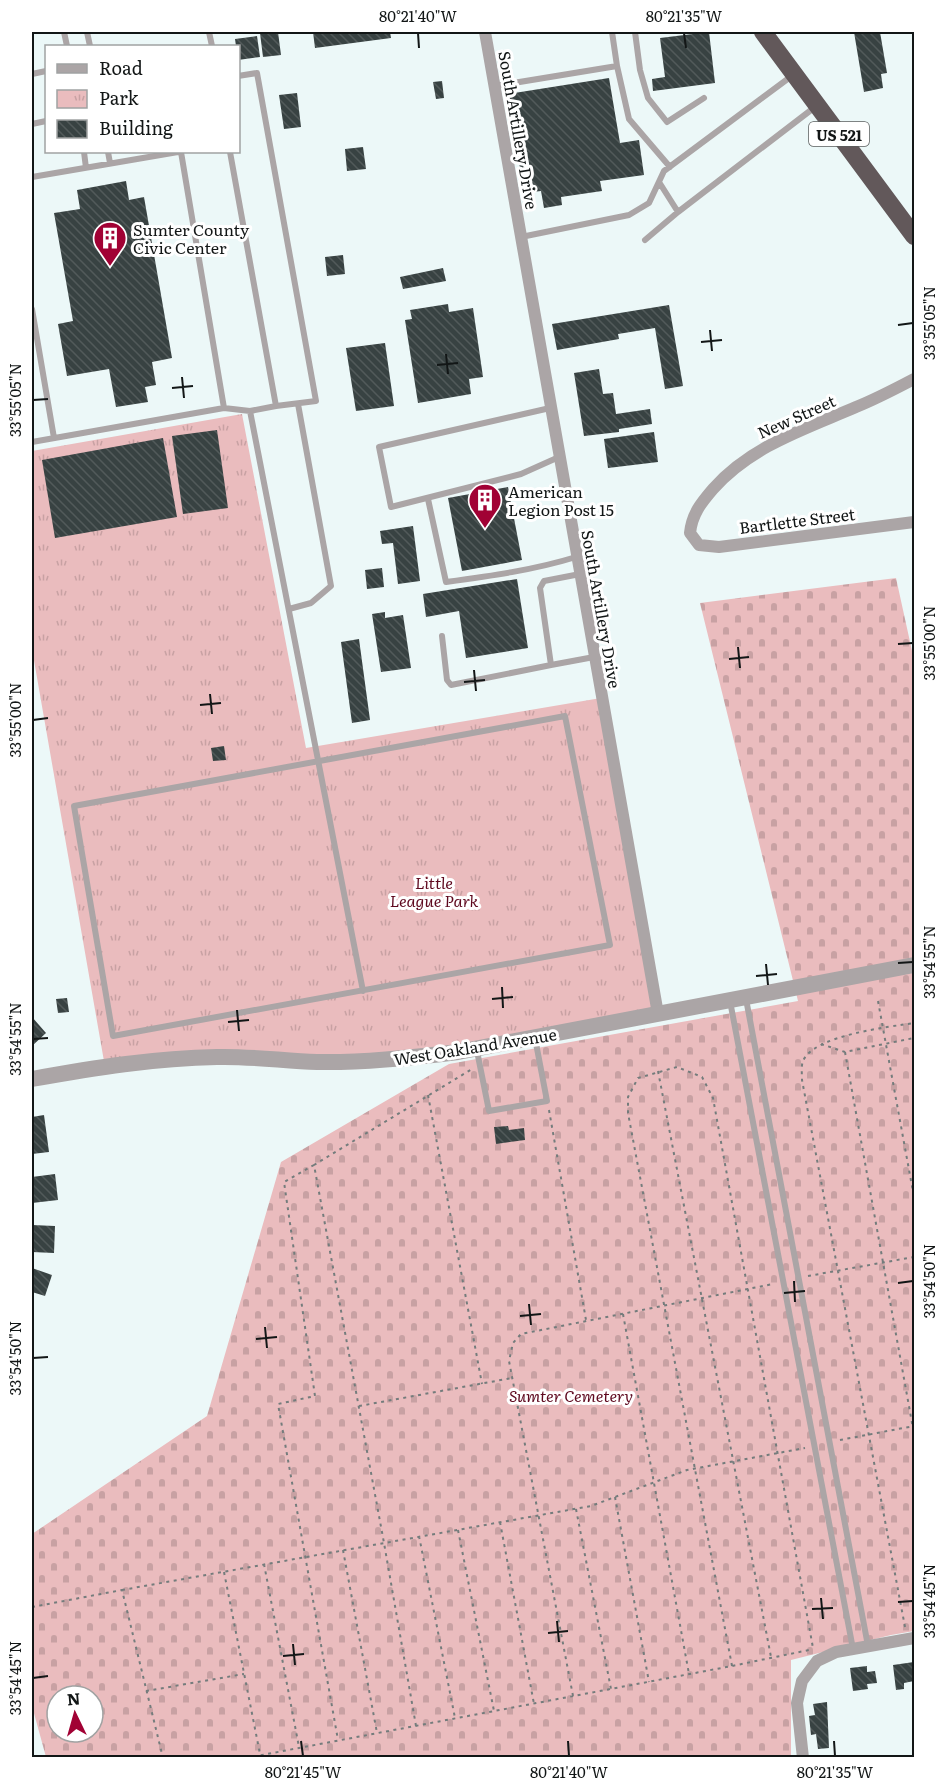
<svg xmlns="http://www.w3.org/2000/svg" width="946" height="1789" viewBox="0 0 946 1789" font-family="Literata,serif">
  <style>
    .cemetery { fill: url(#cemetery-stones); fill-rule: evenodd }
    .park { fill: url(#park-tufts) }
    .building { fill: url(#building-back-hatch) }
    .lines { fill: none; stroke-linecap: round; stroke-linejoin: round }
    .path { stroke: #747c7c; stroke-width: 2; stroke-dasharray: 3 4.5; stroke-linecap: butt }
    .service { stroke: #aba5a6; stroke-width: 6 }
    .minor { stroke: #aba5a6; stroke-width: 12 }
    .tertiary { stroke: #aba5a6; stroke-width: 16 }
    .trunk { stroke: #62585a; stroke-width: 18 }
    .ticks { fill: none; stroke: #121616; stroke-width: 2 }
    .labels { text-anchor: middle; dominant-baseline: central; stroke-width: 6; stroke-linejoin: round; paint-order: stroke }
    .shield { fill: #fff; stroke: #595c5c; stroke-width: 1.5 }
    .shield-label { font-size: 15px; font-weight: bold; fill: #121616 }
    .street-label { font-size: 16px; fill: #121616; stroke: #fff }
    .poi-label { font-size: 16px; fill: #121616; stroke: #fff; text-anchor: start }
    .park-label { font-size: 16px; font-style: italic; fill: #5e081e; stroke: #fff }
    .neatline { fill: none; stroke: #121616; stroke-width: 2 }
    .ticks-label { font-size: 15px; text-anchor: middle; fill: #121616 }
  </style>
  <defs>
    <pattern id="cemetery-stones" width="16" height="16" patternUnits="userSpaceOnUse" patternTransform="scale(1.5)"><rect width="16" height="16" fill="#eabcbe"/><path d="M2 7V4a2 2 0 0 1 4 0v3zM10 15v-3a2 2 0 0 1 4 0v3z" fill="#c8a1a3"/></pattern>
    <pattern id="park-tufts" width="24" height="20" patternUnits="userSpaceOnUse" patternTransform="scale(1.5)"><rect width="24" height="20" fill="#eabcbe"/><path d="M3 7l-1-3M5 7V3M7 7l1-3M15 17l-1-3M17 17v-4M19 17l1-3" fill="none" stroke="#c8a1a3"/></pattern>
    <pattern id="building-back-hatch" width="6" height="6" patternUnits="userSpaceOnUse" patternTransform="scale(1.5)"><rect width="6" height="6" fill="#384242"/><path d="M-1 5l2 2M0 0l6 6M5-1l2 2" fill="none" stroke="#525a5a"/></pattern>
  </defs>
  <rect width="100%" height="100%" fill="#ecf8f8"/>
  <path class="cemetery" d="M896,578L914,660V1631L891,1635L791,1660V1757H46L32,1706V1534L207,1416L281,1162L449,1064L798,1001L700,603ZM57,1696H93V1732H57Z"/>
  <path class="park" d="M242,414L306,748L601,698L658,1014L458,1052L105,1067L32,649V451Z"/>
  <path class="building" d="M278,32L281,55L263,57L260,33Z
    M313,32H390L391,38L315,48Z
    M709,32L715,83L653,91L652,79L665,77L660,38Z
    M854,32H880L887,73L881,74L883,88L864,92Z
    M257,36L260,57L238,60V46H236L235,39Z
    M609,78L620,143L639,140L644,175L600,181L602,191L561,197L562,205L544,208L541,191L524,193L508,94Z
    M442,81L444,98L436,99L433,82Z
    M297,93L301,127L284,129L279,95Z
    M363,147L366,169L347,171L345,149Z
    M126,181L129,200L144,197L172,358L152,362L156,385L145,387L148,402L116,407L109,369L67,376L58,324L73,321L54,213L80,209L77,190Z
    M343,255L345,274L327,276L325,257Z
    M443,268L446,281L403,289L400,277Z
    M448,304L449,312L473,308L483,377L469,379L471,394L418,403L405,320L412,319L410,310Z
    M669,305L683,386L665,389L655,328L618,334L619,339L557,350L552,324Z
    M385,343L394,406L356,411L346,348Z
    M599,369L603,394L613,393L616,414L650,409L652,424L619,429V432L584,436L574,373Z
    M217,430L228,508L183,514L172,436Z
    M654,432L658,462L608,468L604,439Z
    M163,438L177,517L55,538L42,460Z
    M508,487L522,560L462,571L448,498Z
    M413,526L420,581L398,584L393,543L382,544L380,531Z
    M382,568L384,587L367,589L365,570Z
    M517,579L528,648L466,658L459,611L426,617L423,594Z
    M385,612V618L403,615L411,668L381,672L372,614Z
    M359,639L370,720L352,723L341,642Z
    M224,746L226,760L213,761L211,748Z
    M67,998L69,1012L58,1013L56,999Z
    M32,1017L46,1033L32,1046Z
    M44,1115L49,1152L32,1154V1117Z
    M508,1126L509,1130L524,1128L525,1140L496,1144L494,1127Z
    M55,1174L58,1200L32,1203V1177Z
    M32,1225L55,1226L54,1253L32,1252Z
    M32,1268L52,1275L45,1296L32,1292Z
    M914,1662V1681L904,1683V1689L896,1690L893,1665Z
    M867,1666V1672L875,1671L877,1683L867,1684L868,1689L853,1691L850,1668Z
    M827,1702L829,1748L818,1749L816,1734L811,1735L809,1716L815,1715L813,1704Z"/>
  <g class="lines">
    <path class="path" d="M878,1001L914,1197
      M821,1044L845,1052L914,1038
      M845,1052L914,1434
      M658,1071L771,1657
      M428,1095L482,1384
      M549,1110L586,1320
      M314,1165L284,1182L315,1396L278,1404L338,1740
      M808,1276L914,1257
      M623,1314L689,1674
      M359,1406L512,1378
      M840,1440L914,1426
      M615,1497L649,1682
      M576,1509L611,1689
      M500,1522L534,1704
      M458,1530L494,1711
      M419,1536L455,1718
      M343,1550L377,1733
      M264,1564L299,1747
      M224,1572L260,1754
      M122,1590L591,1506L687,1470L805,1448
      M32,1607L122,1590L163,1758
      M905,1627L802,1080C802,1074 801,1066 803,1061C814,1035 889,1027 914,1023
      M732,1666L628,1113V1097L638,1078L677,1067L702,1077L713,1098L813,1648
      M146,1691L244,1674
      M573,1696L509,1361L513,1343L521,1334L773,1284
      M416,1726L384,1543L314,1165L472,1069
      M246,1758L732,1666L809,1650"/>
    <path class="service" d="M64,32L67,46
      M87,32L90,46
      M209,32L212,46
      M612,32L617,66L629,119L670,167
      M635,32L640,70L648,98L667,122L704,98
      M32,74L46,71
      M238,76L257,73L316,401L276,406
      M495,86L617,66
      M32,124L46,121
      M84,152L86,168
      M108,152L110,163
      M181,152L224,408
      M230,152L276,406L250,411L363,991
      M32,177L178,152
      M659,182L678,212L815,107
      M521,237L629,215L649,203L664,171L793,75
      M645,240L678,212
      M32,309L54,438
      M550,408L379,447L391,507L521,474L559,457
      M32,442L224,408L250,411
      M428,499L446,582C490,576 534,570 576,557
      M580,574L544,581L540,588L551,665L594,657
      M289,609L311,603L331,586L298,404
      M442,636L447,680L451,685L551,665
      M565,716L610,945L113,1036L74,806Z
      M746,999L868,1646
      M730,1001L853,1649
      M477,1051L489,1111L547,1101L535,1038"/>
    <path class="minor" d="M485,32L658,1014
      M914,379C895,389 876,399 856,407C805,429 751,446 713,489C701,503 692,514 690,533L699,545L719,547L914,522
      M803,1758L797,1703L802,1681L817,1661L836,1652L914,1638"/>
    <path class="tertiary" d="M32,1079C93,1068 155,1058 217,1057C251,1056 284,1061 317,1062C365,1063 411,1058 458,1052L914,965"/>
    <path class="trunk" d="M763,32L914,236"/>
  </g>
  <path class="ticks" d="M418,33L419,48M684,33L686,48M898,325L913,323M710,330L712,351M701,342L722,340M446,354L448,374M437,365L458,363M182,377L184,398M172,388L193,386M33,400L48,399M898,644L913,643M738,647L740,668M729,659L749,657M474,670L476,691M464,682L485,680M210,694L212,714M200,705L221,703M33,720L48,718M898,963L913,962M766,964L768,985M756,976L777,974M502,987L503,1008M492,999L513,997M237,1010L239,1031M228,1022L249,1020M33,1039L48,1038M794,1281L795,1302M898,1283L913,1281M784,1293L805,1291M529,1304L531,1325M520,1316L541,1314M265,1327L267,1348M256,1339L277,1337M33,1358L48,1357M821,1598L823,1619M898,1602L913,1601M812,1609L833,1608M557,1621L559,1642M548,1633L568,1631M293,1644L295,1665M283,1656L304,1654M33,1678L48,1676M301,1741L303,1756M568,1741L569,1756M834,1741L835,1756"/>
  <defs>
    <symbol id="building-pin" viewBox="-11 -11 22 30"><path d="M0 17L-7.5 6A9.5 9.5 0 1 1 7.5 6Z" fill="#a10134" stroke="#fff"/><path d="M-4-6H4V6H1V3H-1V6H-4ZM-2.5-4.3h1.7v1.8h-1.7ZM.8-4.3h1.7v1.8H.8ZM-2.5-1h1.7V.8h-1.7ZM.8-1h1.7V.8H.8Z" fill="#fff"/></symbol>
  </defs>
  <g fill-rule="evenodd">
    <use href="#building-pin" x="91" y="219" width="38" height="52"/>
    <use href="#building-pin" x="466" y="481" width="38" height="52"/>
  </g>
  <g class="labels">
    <rect class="shield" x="809" y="122" width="60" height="24" rx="4.5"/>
    <g class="shield-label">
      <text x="839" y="134">US 521</text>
    </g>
    <g class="street-label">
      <text transform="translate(519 130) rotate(80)">South Artillery Drive</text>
      <text transform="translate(796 416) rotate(-24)">New Street</text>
      <text transform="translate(797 520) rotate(-7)">Bartlette Street</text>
      <text transform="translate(602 609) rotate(80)">South Artillery Drive</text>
      <text transform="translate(475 1046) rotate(-9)">West Oakland Avenue</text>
    </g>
    <g class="poi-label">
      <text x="133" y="229">Sumter County<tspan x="133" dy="18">Civic Center</tspan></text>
      <text x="508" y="491">American<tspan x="508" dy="18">Legion Post 15</tspan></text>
    </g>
    <g class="park-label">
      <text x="434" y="882">Little<tspan x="434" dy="18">League Park</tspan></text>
      <text x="571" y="1395">Sumter Cemetery</text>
    </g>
  </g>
  <rect width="946" height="1789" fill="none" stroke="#ffffff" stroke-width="66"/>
  <rect x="45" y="45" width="195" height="108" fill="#ffffff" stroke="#a0a2a2" stroke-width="1.5"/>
  <rect x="57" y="64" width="30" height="9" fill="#aba5a6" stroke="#a0a2a2" stroke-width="1.5"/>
  <text x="99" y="75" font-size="18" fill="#121616">Road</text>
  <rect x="57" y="90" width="30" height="18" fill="url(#park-tufts)" stroke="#a0a2a2" stroke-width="1.5"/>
  <text x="99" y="105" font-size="18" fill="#121616">Park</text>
  <rect x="57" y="120" width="30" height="18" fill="url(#building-back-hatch)" stroke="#a0a2a2" stroke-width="1.5"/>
  <text x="99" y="135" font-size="18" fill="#121616">Building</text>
  <g transform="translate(75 1714) rotate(355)"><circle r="28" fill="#ffffff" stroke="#a0a2a2" stroke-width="1.5"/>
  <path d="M0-4.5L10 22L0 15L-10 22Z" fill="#a10134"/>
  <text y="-9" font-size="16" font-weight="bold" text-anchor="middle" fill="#121616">N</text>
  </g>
  <rect x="33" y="33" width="880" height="1723" class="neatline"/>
  <g class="ticks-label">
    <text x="418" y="22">80°21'40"W</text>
    <text x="684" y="22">80°21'35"W</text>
    <text transform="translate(930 323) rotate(-90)" y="5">33°55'05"N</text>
    <text transform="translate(16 400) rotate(-90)" y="5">33°55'05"N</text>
    <text transform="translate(930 643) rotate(-90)" y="5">33°55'00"N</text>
    <text transform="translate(16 720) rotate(-90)" y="5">33°55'00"N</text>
    <text transform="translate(930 962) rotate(-90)" y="5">33°54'55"N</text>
    <text transform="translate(16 1039) rotate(-90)" y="5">33°54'55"N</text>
    <text transform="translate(930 1281) rotate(-90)" y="5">33°54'50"N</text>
    <text transform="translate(16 1358) rotate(-90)" y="5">33°54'50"N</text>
    <text transform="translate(930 1601) rotate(-90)" y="5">33°54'45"N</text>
    <text transform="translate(16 1678) rotate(-90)" y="5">33°54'45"N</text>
    <text x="303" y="1778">80°21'45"W</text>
    <text x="569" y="1778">80°21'40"W</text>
    <text x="835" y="1778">80°21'35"W</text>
  </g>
</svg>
